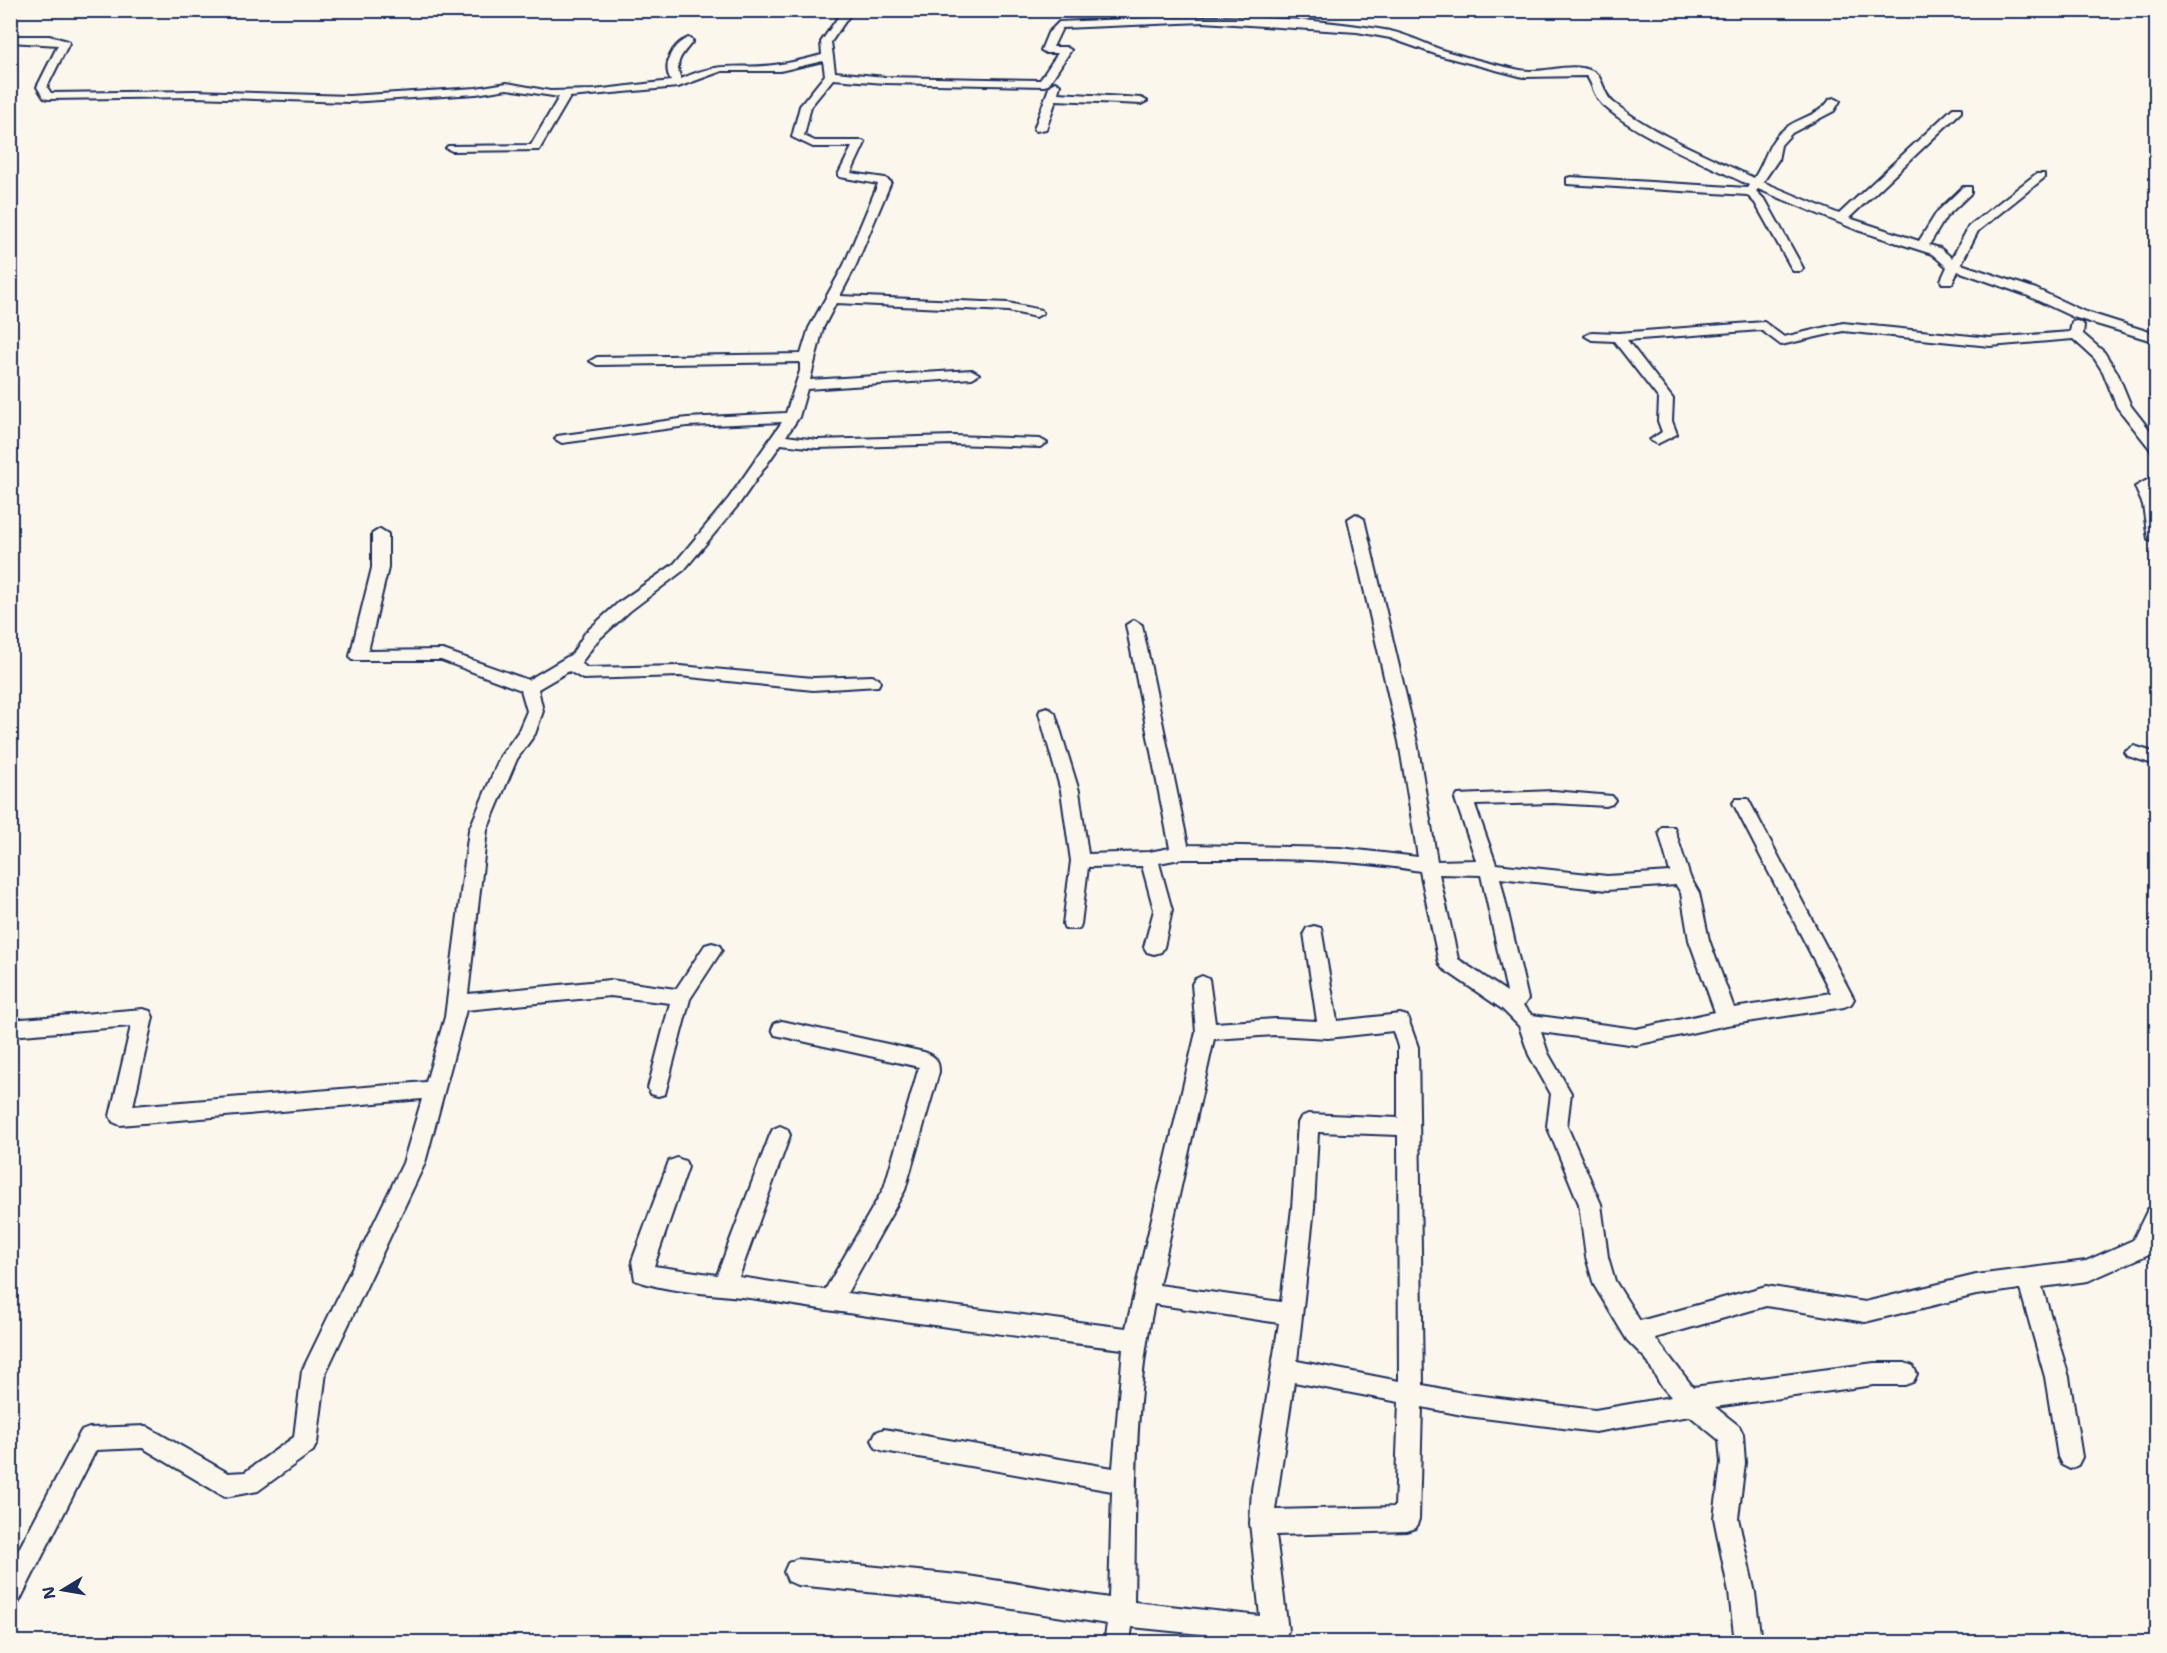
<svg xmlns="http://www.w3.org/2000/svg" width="2167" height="1653" viewBox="0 0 2167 1653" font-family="'Shantell Sans',sans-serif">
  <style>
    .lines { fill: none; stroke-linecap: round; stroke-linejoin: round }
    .street-casing { stroke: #1b2f5e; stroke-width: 4 }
    .street { fill: #fbf7ec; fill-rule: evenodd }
  </style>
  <rect width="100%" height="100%" fill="#fbf7ec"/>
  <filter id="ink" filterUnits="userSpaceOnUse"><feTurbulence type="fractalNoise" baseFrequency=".0167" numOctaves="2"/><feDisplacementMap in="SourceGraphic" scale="12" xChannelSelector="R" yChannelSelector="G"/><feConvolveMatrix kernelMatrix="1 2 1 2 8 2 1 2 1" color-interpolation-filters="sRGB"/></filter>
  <g filter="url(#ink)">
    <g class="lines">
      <defs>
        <path id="street" d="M843,10H853L831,42L835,72L885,77L1040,80L1058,53H1046L1041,50L1048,33L1059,22C1169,17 1281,11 1390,31C1409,35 1427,45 1445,51C1469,58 1495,65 1520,70C1543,75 1570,61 1592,71C1604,76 1602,94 1614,103C1655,135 1707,155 1754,178C1766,161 1767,142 1783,130C1798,117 1820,116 1830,99L1834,98L1840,101L1834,111L1792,133L1781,145L1778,160L1763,182L1839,214L1953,108H1961V112L1849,218L1919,241L1937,212L1963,187H1971V193L1946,217L1929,245L1940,248L1952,258L1969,226L2036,174H2044V178L1978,231L1961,264L2036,289L2083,311L2156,334V342L2073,317L2026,295L1958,271L1952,283H1942L1941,280L1947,267L1932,254L1857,230L1758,189L1756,191L1766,201L1803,268L1801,271H1793L1755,203L1747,195L1567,184V178L1571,177L1747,188L1749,185C1703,162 1644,140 1605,107C1592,96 1593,82 1586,76L1523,77L1438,55L1390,38L1357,32L1203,22L1062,28L1053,47H1066L1071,50L1048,85L1044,86L885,83L833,79L811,106L804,136L815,141H863L865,143L851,173L885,178L891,182L856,265L840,296L1008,303L1041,310L1043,313L1036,317L1008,311L836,303L823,328L810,380L972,370L979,374L972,378L807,389L799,417L786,436L817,440L953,436L1040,439L1047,443L1040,447L953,444L817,448L781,444L739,504L684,570L630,611L597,641L581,663L587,668L680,666L813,678L872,676L878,678L880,682L878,686L813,690L680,676L583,679L569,671L538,689L543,711L535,734L517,759L487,830L468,994L610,980L676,989L705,945L712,943L719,945L722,950L690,999L665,1094L658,1096L651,1094L648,1088L670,1003L610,996L466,1010L425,1163L326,1372L317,1443L313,1451L258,1491L225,1497L143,1448L96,1450L19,1602L10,1605V1566L81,1431L89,1428L146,1426L228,1473L245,1472L294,1437L302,1371L403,1163L422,1099L120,1125L113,1122L110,1116L131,1026L10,1036V1020L143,1009L150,1011L153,1017L133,1106L426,1082L445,1017L469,830L500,757L518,732L527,711L521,690L441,660H352L350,656L372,568V534L380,529L388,534V568L368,651L443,650L528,680L572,654L585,633L618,603L674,564L729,498L782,422L687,426L562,443L555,439L557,436L687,418L786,413L800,371V362L597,365L590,361L597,357L801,354L809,328L844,265L878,184L840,177L838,175L852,147H813L792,137L800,106L825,75L823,61L780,71H722L678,87L570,97L539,150L452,151L446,148L448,146L531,145L559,97L507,89L476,94L349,102L195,97L48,99L44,98L37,87L58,45L10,42V36H49L68,41L69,43L47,87L51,93L195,91L349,96L476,88L507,83L550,91L594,90L671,81C662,65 671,45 688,38L693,41C683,54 673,61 681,79C724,59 740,71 781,64C795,62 809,58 822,55L821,42Z
          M1055,82L1060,85L1058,93L1141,98L1147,101L1141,104L1056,100L1046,129L1036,131L1034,129L1050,85Z
          M2077,321L2084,325L2083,334L2104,352L2117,372L2131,406L2156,438V451L2151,450L2117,407L2103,372L2094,358L2073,339L1990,346L1843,331L1781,345L1761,330L1627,340L1673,399L1672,421L1677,434L1657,444L1650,440L1662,432L1658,421L1659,399L1614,341L1592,340L1585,336L1592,332L1618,333L1764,322L1784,337L1843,323L1990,338L2070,332L2072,322Z
          M2156,475V485L2150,489L2156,503V544L2148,539L2143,505L2135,487Z
          M1356,514L1364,519L1417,742L1437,861L1476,860L1455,799L1458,795L1553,791L1612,796L1615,800L1612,804L1606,806L1553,803L1475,805L1496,864L1607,876L1670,872L1659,832L1662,827H1674L1690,877L1699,893L1709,940L1734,1008L1831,993L1733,803L1736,799H1748L1854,999L1851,1004L1844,1007L1727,1025L1636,1045L1541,1032L1548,1053L1571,1093L1567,1126L1601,1204L1608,1257L1615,1281L1640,1321L1766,1286L1865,1302L1976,1275L2086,1261L2133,1240L2148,1209L2156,1207V1238L2149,1254L2088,1281L2042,1287L2069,1377L2082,1457L2078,1465L2070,1469L2062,1465L2058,1457L2045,1377L2020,1289L1976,1295L1865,1322L1766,1306L1655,1338L1693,1387L1874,1363H1905L1913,1366L1917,1374L1913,1382L1905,1385H1874L1715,1407L1739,1426L1743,1434L1745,1463L1738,1518L1755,1593L1761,1642H1735L1729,1593L1714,1518L1721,1463L1719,1440L1690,1416L1595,1432L1467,1416L1422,1407L1419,1519L1416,1528L1407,1531L1276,1535L1288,1631L1284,1640L1278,1642L1132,1627L1130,1642H1104L1107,1624L968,1602L797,1585L788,1581L784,1572L788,1563L797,1559L968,1576L1109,1598L1112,1491L884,1451L876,1448L872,1440L876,1432L884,1429L1113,1468L1123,1349C1000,1334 878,1319 757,1299C716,1293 674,1294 635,1280L632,1261L669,1161L677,1158L685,1161L688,1167L654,1266L717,1275L770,1135L773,1129L780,1126L787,1129L790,1135L739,1277L825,1290L884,1188L919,1067L775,1035L772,1029L775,1023L782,1021L924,1052C935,1056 939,1060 939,1072L905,1190L847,1293L1126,1328L1196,1032L1192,984L1195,979L1202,976L1209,979L1215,1023L1275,1019L1317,1021L1304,933L1307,928L1314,926L1321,928L1337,1021L1400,1014L1407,1016L1418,1047L1423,1385L1467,1394L1595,1410L1671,1397L1660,1384L1646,1359L1627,1340L1594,1285L1586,1257L1579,1204L1547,1126L1551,1094L1529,1055L1519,1026L1502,1009L1442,968L1439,963L1420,871C1341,857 1260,859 1180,859L1159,863L1172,910L1164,947L1161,952L1154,954L1147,952L1144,947L1154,910L1142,866L1088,867L1081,924L1079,929H1065L1063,924L1071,861L1061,791L1039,713L1041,709L1047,707L1055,713L1079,791L1088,854L1149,852L1170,848L1126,625L1134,620L1142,625L1188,845L1340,848L1418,857L1399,742L1348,519ZM1439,874L1481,875L1507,992L1458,959ZM1500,878L1607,890L1676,885L1681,893L1689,940L1715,1012L1636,1029L1532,1015L1523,1006L1528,999ZM1393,1031L1398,1047V1118L1308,1114L1301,1117L1298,1123L1292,1208L1281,1302L1159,1285L1214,1039L1275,1035L1328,1038ZM1318,1132L1398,1135L1399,1381L1297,1361L1314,1208ZM1154,1304L1279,1323L1252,1489L1250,1523L1260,1616L1134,1602C1136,1504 1133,1401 1154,1304ZM1294,1382L1399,1402L1395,1507L1275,1510Z
          M2134,746L2156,753V765L2128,756L2125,752Z"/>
      </defs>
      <use href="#street" class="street-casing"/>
      <use href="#street" class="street"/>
    </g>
  </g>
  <rect width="2167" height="1653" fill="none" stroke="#fbf7ec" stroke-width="36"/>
  <rect x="18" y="18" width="2131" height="1617" fill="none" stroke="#1b2f5e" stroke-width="2" filter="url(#ink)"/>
  <g transform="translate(63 1590) rotate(259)" stroke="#fbf7ec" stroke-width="4.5" paint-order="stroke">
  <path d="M0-4.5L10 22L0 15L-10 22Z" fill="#1b2f5e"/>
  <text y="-9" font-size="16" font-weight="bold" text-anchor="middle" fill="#1b2f5e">N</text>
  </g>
</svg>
